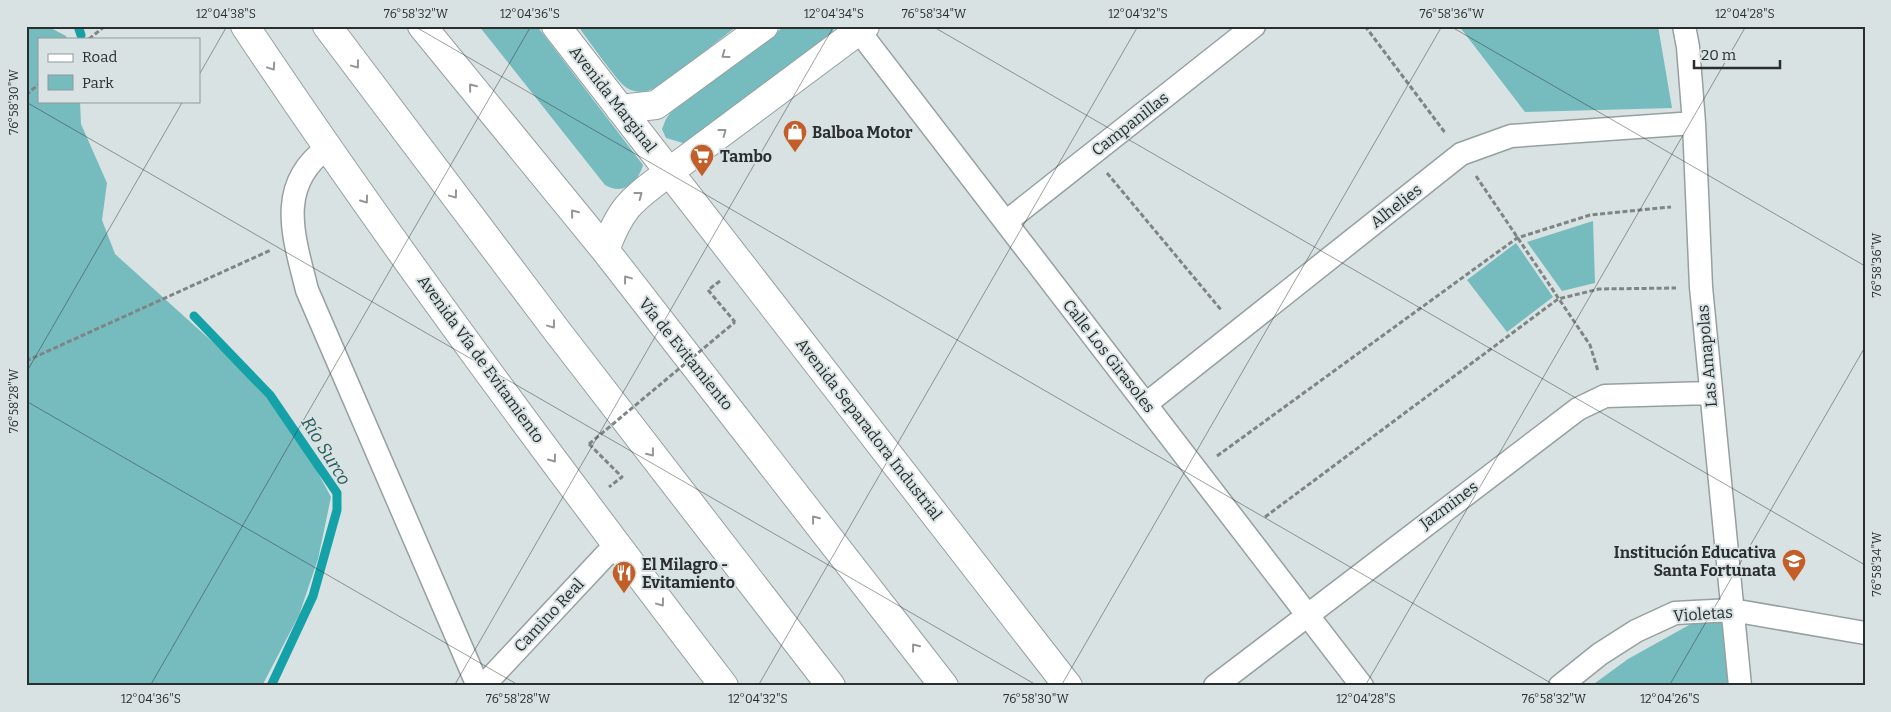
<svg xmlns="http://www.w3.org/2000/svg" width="1891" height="712" viewBox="0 0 1891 712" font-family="Bitter,serif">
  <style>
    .green { fill: #76bbbe }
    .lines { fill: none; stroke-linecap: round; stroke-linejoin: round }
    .stream { stroke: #14a1a7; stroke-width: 9 }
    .street-casing { stroke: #97a0a0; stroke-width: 25 }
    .secondary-casing { stroke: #97a0a0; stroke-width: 30 }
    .highway-casing { stroke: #97a0a0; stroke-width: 30 }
    .path { stroke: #7e8585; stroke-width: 3; stroke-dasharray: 5 2.5; stroke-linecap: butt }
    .street { stroke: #fff; stroke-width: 22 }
    .secondary { stroke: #fff; stroke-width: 28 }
    .highway { stroke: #fff; stroke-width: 28 }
    .path-bridge { stroke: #7e8585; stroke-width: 3; stroke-dasharray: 5 2.5; stroke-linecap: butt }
    .oneway { stroke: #949696 }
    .ticks { fill: none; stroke: #2a2e2e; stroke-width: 1; stroke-opacity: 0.45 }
    .labels { text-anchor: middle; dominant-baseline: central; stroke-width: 4; stroke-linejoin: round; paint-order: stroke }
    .street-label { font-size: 16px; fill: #2a2e2e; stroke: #d8e2e2 }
    .poi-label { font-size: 16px; font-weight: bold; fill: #2a2e2e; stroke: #d8e2e2; text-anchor: start }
    .water-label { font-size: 18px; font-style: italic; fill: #285b5d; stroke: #d8e2e2 }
    .neatline { fill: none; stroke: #2a2e2e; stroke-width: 2 }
    .ticks-label { font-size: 12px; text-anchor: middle; fill: #2a2e2e }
  </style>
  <rect width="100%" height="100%" fill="#d8e2e2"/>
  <path class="green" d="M26,26H47L66,36L67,39H39V101H80L81,124L107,183L102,220L115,254L227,355L276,408L310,458L331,497L318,559L299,615L262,686H26Z
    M479,26H537L643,165C638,182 624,196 605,185Z
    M578,26H737L668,80C656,88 642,97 627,88C618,83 587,38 578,26Z
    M785,26H835L832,33L705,133L683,143L666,138L662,129L666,119L673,109Z
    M1459,26H1658L1672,108L1525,112Z
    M1593,221L1595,283L1562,291L1527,242Z
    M1516,243L1553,297L1507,332L1467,280Z
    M1725,605L1733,686H1591L1628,659Z"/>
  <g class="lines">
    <path class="stream" d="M78,26L81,35
      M194,316L270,395L337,493V510L313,596L271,686"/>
    <defs>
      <path id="street" d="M855,26L1362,686
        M1684,26L1688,47L1694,123L1701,287L1740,686
        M327,148C275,186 294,237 307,290L478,686
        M1006,222L1254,26
        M1146,404L1461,154L1511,136L1694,123
        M483,686L616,544
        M1215,686L1578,409L1605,396L1710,393
        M1560,686L1600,654L1636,631L1675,613L1732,610L1865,633"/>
      <path id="secondary" d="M245,26C396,252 559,470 724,686
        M556,26L1068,686
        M620,109L656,105L764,26
        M669,172L865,26"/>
      <path id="highway" d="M327,26L557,331L831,686
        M422,26L605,250L944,686
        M605,250C622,205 632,200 669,172"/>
    </defs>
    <use href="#street" class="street-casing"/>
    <use href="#secondary" class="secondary-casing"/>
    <use href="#highway" class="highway-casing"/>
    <path class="path" d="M1365,26L1446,134
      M89,39L105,26
      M26,95L39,84
      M1107,173L1222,311
      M1476,176L1590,345L1598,371
      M720,281L708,290L735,322
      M26,361L271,250
      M589,444L622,477L609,487
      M1217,456L1517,238L1590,215L1671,207
      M1265,517L1558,299L1599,289L1676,288"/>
    <use href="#street" class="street"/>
    <use href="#secondary" class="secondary"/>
    <use href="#highway" class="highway"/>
    <path class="path-bridge" d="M589,444L735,322"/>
  </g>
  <defs><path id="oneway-chevron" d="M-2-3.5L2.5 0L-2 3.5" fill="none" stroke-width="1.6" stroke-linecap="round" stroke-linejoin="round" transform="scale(1.25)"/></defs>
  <g class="oneway">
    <use href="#oneway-chevron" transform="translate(725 55) rotate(144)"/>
    <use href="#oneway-chevron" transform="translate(356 65) rotate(53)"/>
    <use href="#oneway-chevron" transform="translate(272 67) rotate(56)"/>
    <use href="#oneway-chevron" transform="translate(472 87) rotate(-129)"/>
    <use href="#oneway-chevron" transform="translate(723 132) rotate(-37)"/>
    <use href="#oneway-chevron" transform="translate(454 195) rotate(53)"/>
    <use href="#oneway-chevron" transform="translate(639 195) rotate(-37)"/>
    <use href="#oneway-chevron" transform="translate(365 200) rotate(54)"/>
    <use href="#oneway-chevron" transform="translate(574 213) rotate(-129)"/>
    <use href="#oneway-chevron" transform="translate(627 279) rotate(-127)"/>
    <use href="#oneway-chevron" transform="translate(552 325) rotate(53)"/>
    <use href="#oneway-chevron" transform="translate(651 453) rotate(52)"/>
    <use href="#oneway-chevron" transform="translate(553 459) rotate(54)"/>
    <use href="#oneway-chevron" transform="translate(815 519) rotate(-128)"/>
    <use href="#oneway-chevron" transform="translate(661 603) rotate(53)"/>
    <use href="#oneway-chevron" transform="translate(915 647) rotate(-128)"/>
  </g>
  <path class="ticks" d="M414,26L1556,686M932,26L1865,565M1450,26L1865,266M199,75L227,26M26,102L1038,686M26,373L183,101M26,401L520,686M150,686L531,26M454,686L834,26M758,686L1138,26M1061,686L1442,26M1365,686L1746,26M1669,686L1865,347"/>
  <defs>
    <symbol id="shop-pin" viewBox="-11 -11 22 30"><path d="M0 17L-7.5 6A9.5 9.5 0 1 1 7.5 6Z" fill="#c35e29" stroke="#d8e2e2"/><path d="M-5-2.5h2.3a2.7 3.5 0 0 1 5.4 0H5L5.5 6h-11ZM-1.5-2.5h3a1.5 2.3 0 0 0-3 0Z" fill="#fff"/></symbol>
    <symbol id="supermarket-pin" viewBox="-11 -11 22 30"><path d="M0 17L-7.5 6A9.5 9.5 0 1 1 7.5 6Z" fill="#c35e29" stroke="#d8e2e2"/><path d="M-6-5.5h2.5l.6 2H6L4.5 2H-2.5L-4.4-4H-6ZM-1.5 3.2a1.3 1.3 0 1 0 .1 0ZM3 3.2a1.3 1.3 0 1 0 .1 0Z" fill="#fff"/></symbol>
    <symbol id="school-pin" viewBox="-11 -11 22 30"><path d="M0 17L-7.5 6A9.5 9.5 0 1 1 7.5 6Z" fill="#c35e29" stroke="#d8e2e2"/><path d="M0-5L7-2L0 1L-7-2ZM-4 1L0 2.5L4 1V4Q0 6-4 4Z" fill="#fff"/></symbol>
    <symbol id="restaurant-pin" viewBox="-11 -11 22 30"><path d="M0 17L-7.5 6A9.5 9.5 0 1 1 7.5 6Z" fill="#c35e29" stroke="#d8e2e2"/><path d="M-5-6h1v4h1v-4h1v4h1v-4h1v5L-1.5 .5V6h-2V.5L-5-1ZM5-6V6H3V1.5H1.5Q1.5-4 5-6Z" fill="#fff"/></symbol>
  </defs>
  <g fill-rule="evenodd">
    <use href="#shop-pin" x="781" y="118" width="28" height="38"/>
    <use href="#supermarket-pin" x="688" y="142" width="28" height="38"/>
    <use href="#school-pin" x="1780" y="547" width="28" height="38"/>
    <use href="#restaurant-pin" x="610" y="559" width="28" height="38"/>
  </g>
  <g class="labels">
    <g class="street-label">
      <text transform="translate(613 99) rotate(52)">Avenida Marginal</text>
      <text transform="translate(1130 124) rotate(-38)">Campanillas</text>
      <text transform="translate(1396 206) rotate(-38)">Alhelies</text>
      <text transform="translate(686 354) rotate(51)">Vía de Evitamiento</text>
      <text transform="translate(1109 356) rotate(52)">Calle Los Girasoles</text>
      <text transform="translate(1707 356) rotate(-95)">Las Amapolas</text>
      <text transform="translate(481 359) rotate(54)">Avenida Vía de Evitamiento</text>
      <text transform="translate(869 429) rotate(52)">Avenida Separadora Industrial</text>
      <text transform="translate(1449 505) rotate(-37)">Jazmines</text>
      <text transform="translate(1703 614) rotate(-4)">Violetas</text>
      <text transform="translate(549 615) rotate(-47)">Camino Real</text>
    </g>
    <g class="poi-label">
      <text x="812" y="132">Balboa Motor</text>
      <text x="720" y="156">Tambo</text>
      <text x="1776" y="552" text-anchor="end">Institución Educativa<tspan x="1776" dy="18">Santa Fortunata</tspan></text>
      <text x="642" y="564">El Milagro -<tspan x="642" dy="18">Evitamiento</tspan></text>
    </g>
    <g class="water-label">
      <text transform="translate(326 451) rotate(58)">Río Surco</text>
    </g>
  </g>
  <rect width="1891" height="712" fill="none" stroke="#d8e2e2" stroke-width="55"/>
  <rect x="38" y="38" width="162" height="65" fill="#d8e2e2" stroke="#929a9a"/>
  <rect x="48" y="54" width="25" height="8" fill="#ffffff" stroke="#929a9a"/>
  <text x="82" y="62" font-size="15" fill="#2a2e2e">Road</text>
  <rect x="48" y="75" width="25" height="15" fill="#76bbbe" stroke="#929a9a"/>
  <text x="82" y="88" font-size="15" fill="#2a2e2e">Park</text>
  <path d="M1694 60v8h86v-8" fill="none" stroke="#2a2e2e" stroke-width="2.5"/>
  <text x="1701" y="60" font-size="15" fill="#2a2e2e" stroke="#d8e2e2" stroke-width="4" paint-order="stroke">20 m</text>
  <rect x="28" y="28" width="1836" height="656" class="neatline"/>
  <g class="ticks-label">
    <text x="226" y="18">12°04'38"S</text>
    <text x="416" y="18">76°58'32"W</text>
    <text x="530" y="18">12°04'36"S</text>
    <text x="834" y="18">12°04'34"S</text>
    <text x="934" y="18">76°58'34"W</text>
    <text x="1138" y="18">12°04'32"S</text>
    <text x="1452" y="18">76°58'36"W</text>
    <text x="1745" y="18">12°04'28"S</text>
    <text transform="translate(14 102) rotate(-90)" y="4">76°58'30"W</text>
    <text transform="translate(1877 265) rotate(-90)" y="4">76°58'36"W</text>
    <text transform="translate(14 401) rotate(-90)" y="4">76°58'28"W</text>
    <text transform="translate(1877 564) rotate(-90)" y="4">76°58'34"W</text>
    <text x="151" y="703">12°04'36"S</text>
    <text x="518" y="703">76°58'28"W</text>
    <text x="758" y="703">12°04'32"S</text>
    <text x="1036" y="703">76°58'30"W</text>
    <text x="1366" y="703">12°04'28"S</text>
    <text x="1554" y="703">76°58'32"W</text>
    <text x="1670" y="703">12°04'26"S</text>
  </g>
</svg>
